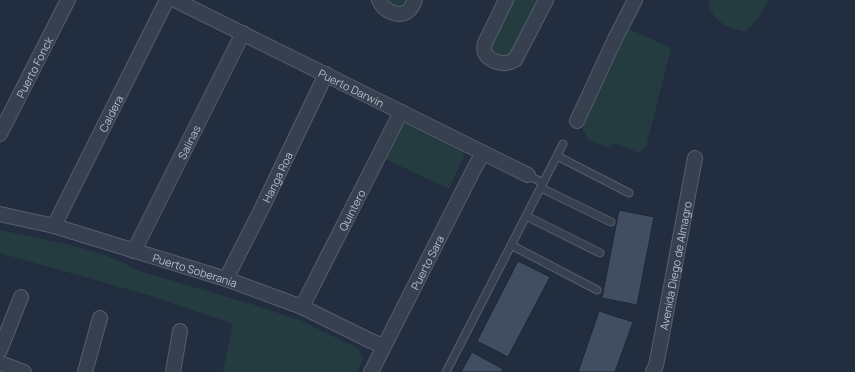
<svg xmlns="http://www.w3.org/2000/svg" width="855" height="372" viewBox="0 0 855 372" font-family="Manrope,sans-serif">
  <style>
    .green { fill: #243c40 }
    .building { fill: #414e61; stroke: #1e2736 }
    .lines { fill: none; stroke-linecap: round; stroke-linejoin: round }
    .service-casing { stroke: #555e6d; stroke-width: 9 }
    .minor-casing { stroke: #555e6d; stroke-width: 16 }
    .service { stroke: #37404f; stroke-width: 7 }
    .minor { stroke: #37404f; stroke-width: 14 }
    .labels { text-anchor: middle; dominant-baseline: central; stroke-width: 3.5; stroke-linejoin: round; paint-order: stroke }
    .street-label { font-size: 11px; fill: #b3bbca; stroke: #1c2534 }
  </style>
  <rect width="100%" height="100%" fill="#222e3f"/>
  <path class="green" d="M385,0H410L405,7L394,8Z
    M511,0H541L512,55L496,57L489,48Z
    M708,0H768L758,18L746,32C730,28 718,25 710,9C709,5 708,4 708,0Z
    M629,29L671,48L646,147L639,153L614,143L608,148L588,139L582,127Z
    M404,124H410L462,151L465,154L449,189L383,158L399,127Z
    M0,230C47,241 96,246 139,271L251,304L302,321L359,349L363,358L358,372H223L233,324L151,296L0,253Z"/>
  <path class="building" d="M619,210L654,217L637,305L602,298Z
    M518,261L550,277L508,357L477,341Z
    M599,311L633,322L615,372H578Z
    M472,352L503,369L501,372H461Z"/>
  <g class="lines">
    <defs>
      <path id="service" d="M557,156L629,193
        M528,175L543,183
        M541,188L611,222
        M526,216L600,253
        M511,245L597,290
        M446,372L563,144"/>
      <g id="minor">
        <path id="s1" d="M175,0L528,175"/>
        <path d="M379,0C383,11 399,18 408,11C412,8 413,4 415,0"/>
        <path d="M506,0L485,43C484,46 484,50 485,53C488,59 498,64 505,63C508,63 512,61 515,60L546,0"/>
        <path d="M577,121L615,39L635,0"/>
        <path id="s2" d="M0,134L68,0"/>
        <path id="s3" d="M0,214L54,226L226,279L302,307L371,341L383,346"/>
        <path id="s4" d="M54,226L167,0"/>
        <path id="s5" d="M134,251L243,33"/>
        <path id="s6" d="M226,279L262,208L326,74"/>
        <path id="s7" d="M302,307L401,112"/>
        <path d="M0,350L21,297"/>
        <path d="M0,363L24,372"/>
        <path d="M85,372L100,318"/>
        <path d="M173,372L180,331"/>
        <path id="s8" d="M371,372L474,169L483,153"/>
        <path id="s9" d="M653,372L656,365L661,340L695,158"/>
      </g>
    </defs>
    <use href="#service" class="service-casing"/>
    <use href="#minor" class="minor-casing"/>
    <use href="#service" class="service"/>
    <use href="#minor" class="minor"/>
  </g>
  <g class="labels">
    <g class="street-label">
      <text stroke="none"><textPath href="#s2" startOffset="75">Puerto Fonck</textPath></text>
      <text stroke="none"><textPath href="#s1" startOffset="197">Puerto Darwin</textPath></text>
      <text stroke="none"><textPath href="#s4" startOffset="126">Caldera</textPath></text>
      <text stroke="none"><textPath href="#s5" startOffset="122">Salinas</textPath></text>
      <text stroke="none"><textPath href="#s6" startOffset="114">Hanga Roa</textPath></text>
      <text stroke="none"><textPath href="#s7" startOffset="109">Quintero</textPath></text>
      <text stroke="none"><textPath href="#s8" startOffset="123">Puerto Sara</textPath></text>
      <text stroke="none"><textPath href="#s9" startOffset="109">Avenida Diego de Almagro</textPath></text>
      <text stroke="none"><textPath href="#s3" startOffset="203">Puerto Soberanía</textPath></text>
    </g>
  </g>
</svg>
